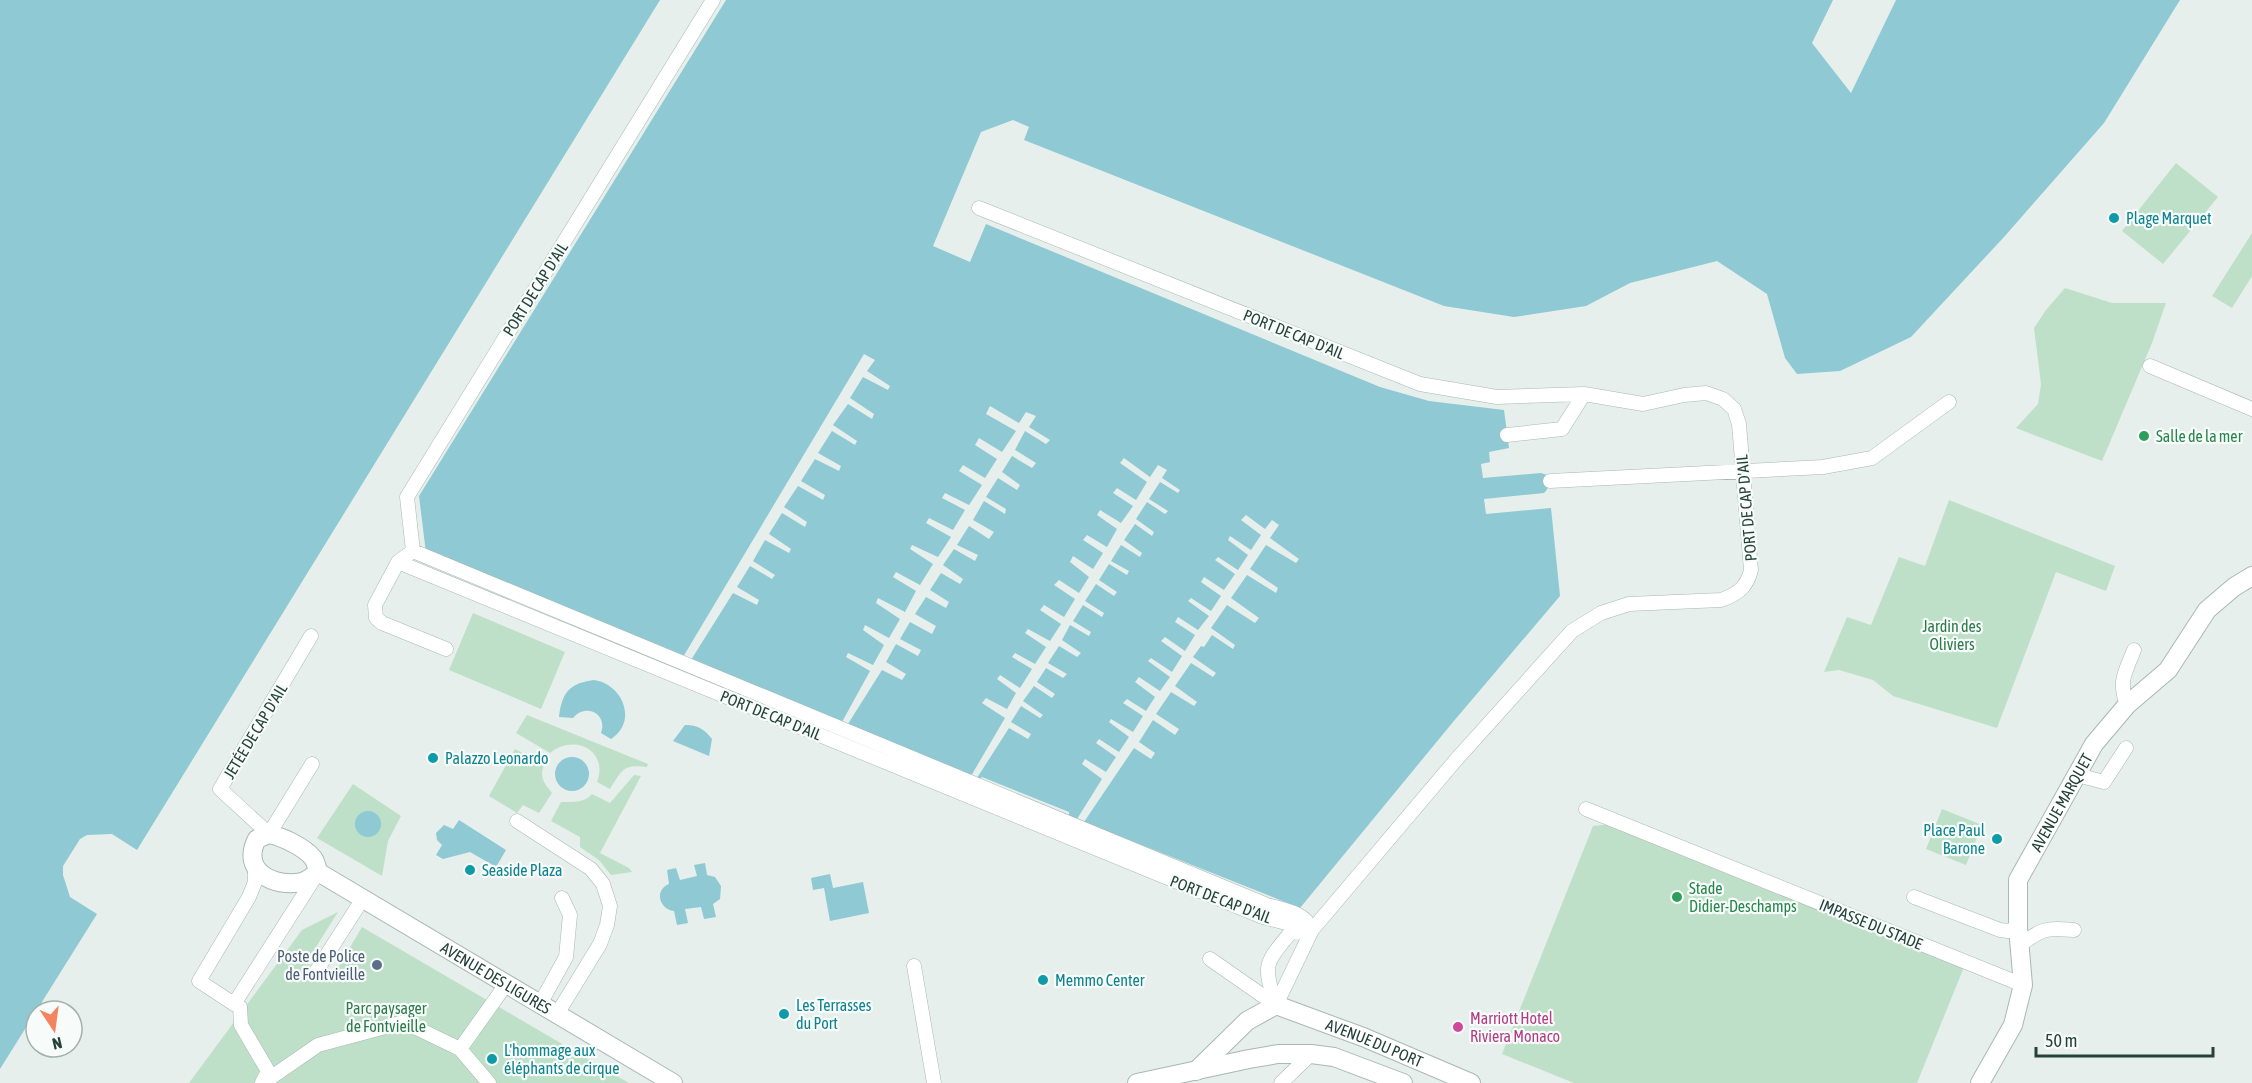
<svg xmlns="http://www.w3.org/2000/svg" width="2252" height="1083" viewBox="0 0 2252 1083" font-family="'Asap Condensed',sans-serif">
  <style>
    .green { fill: #bfe0c8 }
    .water { fill: #8ec9d4 }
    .pier { fill: #e6efeb }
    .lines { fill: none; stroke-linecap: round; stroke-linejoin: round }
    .service-casing { stroke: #a8b8b2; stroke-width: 15 }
    .minor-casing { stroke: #a8b8b2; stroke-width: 20 }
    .service { stroke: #fff; stroke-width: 14 }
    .minor { stroke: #fff; stroke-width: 18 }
    .culture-dot { fill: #0f9aa8; stroke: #f7fbf9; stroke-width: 2 }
    .leisure-dot { fill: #2e9e5b; stroke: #f7fbf9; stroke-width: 2 }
    .service-dot { fill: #5c6f8a; stroke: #f7fbf9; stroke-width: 2 }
    .hotel-dot { fill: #d1479c; stroke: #f7fbf9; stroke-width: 2 }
    .labels { text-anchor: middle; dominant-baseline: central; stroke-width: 4.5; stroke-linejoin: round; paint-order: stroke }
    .culture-label { font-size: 16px; fill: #0d838f; stroke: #f7fbf9; text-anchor: start }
    .street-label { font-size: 16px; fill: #24423a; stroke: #f7fbf9 }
    .leisure-label { font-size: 16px; fill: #27864d; stroke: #f7fbf9; text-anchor: start }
    .park-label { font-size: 16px; fill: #2d7a4b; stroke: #f7fbf9 }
    .service-label { font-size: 16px; fill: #4e5e75; stroke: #f7fbf9; text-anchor: end }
    .hotel-label { font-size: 16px; fill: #b23c85; stroke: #f7fbf9; text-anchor: start }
  </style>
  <rect width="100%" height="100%" fill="#e6efeb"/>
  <path class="green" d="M2176,163L2218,197L2163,264L2122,231Z
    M2252,233V276L2232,308L2212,296Z
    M2065,288L2112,303H2166L2152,343L2102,461L2016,428L2038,404L2041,384L2034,328L2046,310Z
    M1949,500L2115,566L2106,591L2056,572L1997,728L1893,696L1873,680L1839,670L1824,672L1847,617L1871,625L1899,557L1925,566Z
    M473,613L565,652L541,709L449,670Z
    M527,715L648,764L647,767C623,764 622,770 610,789L597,782C609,750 574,733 550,753L516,733Z
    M515,749L544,765C539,777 544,783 552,793L539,813L523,805L517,813L489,796Z
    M634,775L641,776L600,853L629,868L632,872L611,875L599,860L580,847V837L551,821L561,802C572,802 585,803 592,794L610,803Z
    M353,784L401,816L388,841L382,876L317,838Z
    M1942,809L1982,825L1966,865L1926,849Z
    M1612,824L1964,967L1917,1083H1574L1502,1054L1593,826Z
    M338,912L306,963L333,976L362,927L629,1083H189L302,930Z"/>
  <path class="water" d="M0,0H660L137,850L112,834L87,835L80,839L63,866V875L70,897L97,914L0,1069Z
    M726,0H2180L2104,123L2004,237L1911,337L1840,371L1797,374L1785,358L1767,294L1717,261L1630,283L1586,306L1514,317L1444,306L1024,140L1029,127L1013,120L981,132L933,246L970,262L986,224L1380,387L1429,401L1504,410L1509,448L1489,452L1490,462L1481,464L1483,478L1541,473L1547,475C1550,482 1550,487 1544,493L1484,499L1486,514L1551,508L1560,596L1453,722L1300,908L1084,822L1069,816V812L982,777L980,779L426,553L419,496Z
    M594,680C623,684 638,722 611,739L601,733C608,713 585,703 573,718L559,717C562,692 570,683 594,680Z
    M685,725C698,725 704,729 712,739L709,756L673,741Z
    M555 774a17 17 0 1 1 34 0a17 17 0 1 1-34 0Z
    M355 824a13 13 0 1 1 26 0a13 13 0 1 1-26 0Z
    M459,820L506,850L496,867L470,852L443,859L436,855L442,845L437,840L436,833L444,825L453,829Z
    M705,863L707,875L715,877L721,886L720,899L713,904L716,917L704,919L701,907L685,909L688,923L677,925L674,911C659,909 654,890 669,884L667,870L676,868L680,880L697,876L694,865Z
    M830,874L833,888L863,882L869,913L830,921L824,888L813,890L811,878Z"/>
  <path class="pier" d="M1833,0H1896L1851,93L1812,43Z
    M864,354L875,360L867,371L890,386L888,390L863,377L850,398L874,414L872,419L848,404L833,425L857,441L855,445L832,431L818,453L841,466L839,471L815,459L801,481L825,495L823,500L798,486L784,507L807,522L805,527L782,513L769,534L791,549L789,553L765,540L753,561L775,575L772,579L750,566L737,587L759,600L757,605L733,593L691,660L683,657Z
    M990,406L1019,423L1026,412L1036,416L1029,427L1050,440L1046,444L1025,431L1015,450L1036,463L1032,468L1012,456L1002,472L1020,485L1017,490L998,478L986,497L1006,509L1005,514L984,501L973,520L994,532L989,539L969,526L957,545L978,555L975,561L954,549L943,565L963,579L960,584L941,573L930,590L949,602L946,608L926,597L915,614L936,626L932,634L910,622L900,639L921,650L918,656L896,644L886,662L906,674L902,680L882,670L848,724L842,722L870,671L846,657L848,653L873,665L884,645L863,630L865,625L889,638L900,619L876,603L878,598L905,612L916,591L893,577L896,572L920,585L933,564L910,549L912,545L938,557L951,537L926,523L929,518L953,530L965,510L942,498L945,493L969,505L982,485L959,471L963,465L985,478L997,459L975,445L979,438L1002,452L1016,431L986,414Z
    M1124,458L1150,477L1158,465L1167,470L1162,478L1180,490L1178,493L1160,482L1149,499L1168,511L1165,514L1147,502L1136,519L1154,532L1152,536L1135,524L1124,540L1142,553L1140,557L1121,545L1111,561L1129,571L1127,575L1109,564L1099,580L1117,592L1114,596L1096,584L1085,601L1104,613L1102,617L1083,605L1073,621L1091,632L1089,636L1070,625L1062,640L1081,653L1077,657L1059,646L1048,663L1067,674L1063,678L1046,668L1037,682L1055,694L1052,698L1034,686L1023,701L1043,715L1040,718L1021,706L1011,722L1031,734L1028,739L1009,728L977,778L971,776L1005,718L982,703L986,698L1007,709L1016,693L997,679L1000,675L1020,688L1032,669L1012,657L1015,653L1035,664L1046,647L1025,633L1028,629L1050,641L1061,624L1040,610L1044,605L1064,617L1075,599L1054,585L1059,580L1079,593L1089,577L1070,562L1073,556L1093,569L1103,553L1083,540L1087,535L1107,547L1117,529L1097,515L1100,510L1121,523L1133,506L1113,493L1117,488L1136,500L1147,482L1120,463Z
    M1246,515L1265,529L1272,520L1279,525L1270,538L1299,559L1296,563L1266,545L1250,569L1278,588L1276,593L1247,575L1231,598L1259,618L1255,623L1227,605L1211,628L1235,645L1233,649L1212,635L1204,647L1201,646L1193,657L1216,673L1213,677L1191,663L1175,686L1197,702L1194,706L1171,692L1156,714L1179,729L1175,735L1153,720L1139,742L1155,753L1151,759L1134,748L1084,822L1077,819L1102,779L1082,764L1085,759L1106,772L1116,757L1096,743L1099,739L1119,752L1129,737L1109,722L1111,719L1133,732L1143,716L1123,703L1127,699L1146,711L1155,697L1135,682L1139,677L1160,691L1170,677L1148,661L1151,658L1172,672L1182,656L1161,641L1165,637L1185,651L1195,635L1175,622L1178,617L1198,630L1209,616L1188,601L1191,598L1211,611L1221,596L1201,582L1204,577L1224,590L1235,574L1215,560L1218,557L1238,570L1248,555L1228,540L1230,536L1251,550L1261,535L1241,520Z"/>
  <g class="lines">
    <defs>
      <path id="service" d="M979,208L1420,384L1497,397L1584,394L1643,404L1684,395L1706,393L1723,399L1734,409L1739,424L1751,570C1747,587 1738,594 1721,600L1629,604L1601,613L1572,631L1455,761L1312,930L1276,1005C1263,964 1264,965 1291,932L1312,930
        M2150,366L2252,409
        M1507,435L1562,429L1584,394
        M1550,481L1823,467L1872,458L1949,402
        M413,551L1267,905C1284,910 1305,912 1312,930
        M398,562L1263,917L1306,928
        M311,636L220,789L269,834L312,764
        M446,649L382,623L376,618L375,605L398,562L413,551L407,497L713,0
        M2127,705C2118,681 2125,673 2134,650
        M2077,775L2104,782L2126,748
        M1586,809L2023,985
        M517,821L591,869L603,884L610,906L607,925L600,944L557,1014
        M255,866V882L249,897L199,981L234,1004L317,874
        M1914,897L2000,930L2008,931L2018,928
        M2020,945C2043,928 2045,928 2074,930
        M1210,959L1276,1005
        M914,966L934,1083
        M317,970L362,900
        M234,1004L240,1007L241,1025L268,1071L262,1083
        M540,1004L566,957L570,915L562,898
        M460,1049L507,983
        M263,1083L318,1045L404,1022L460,1049L489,1083
        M1281,1083L1311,1054"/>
      <g id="minor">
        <path d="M269,834C283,837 304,847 313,858C316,862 317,868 318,872C313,876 308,880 302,882C274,888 240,871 257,839Z"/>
        <path id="s1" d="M318,872L673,1083"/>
        <path id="s2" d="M1196,1071L1247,1021L1276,1005L1363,1037L1471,1083"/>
        <path d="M1137,1083L1249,1059L1278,1054H1311L1334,1057L1403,1083"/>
        <path id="s3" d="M1980,1083L2013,1025L2023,985L2018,928V880L2094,744L2127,705L2168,670L2207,610L2234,587L2252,576"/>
      </g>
    </defs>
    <use href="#service" class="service-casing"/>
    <use href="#minor" class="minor-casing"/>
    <use href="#service" class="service"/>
    <use href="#minor" class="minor"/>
  </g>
  <g class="culture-dot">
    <circle cx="2114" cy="218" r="6"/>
    <circle cx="433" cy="758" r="6"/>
    <circle cx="1997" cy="839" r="6"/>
    <circle cx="470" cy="870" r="6"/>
    <circle cx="1043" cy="980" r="6"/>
    <circle cx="784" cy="1014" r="6"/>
    <circle cx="492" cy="1059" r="6"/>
  </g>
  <g class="leisure-dot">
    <circle cx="2144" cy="436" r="6"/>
    <circle cx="1677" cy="897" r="6"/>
  </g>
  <circle class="service-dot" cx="377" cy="965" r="6"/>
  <circle class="hotel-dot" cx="1458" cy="1027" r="6"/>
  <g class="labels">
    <g class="culture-label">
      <text x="2126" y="218">Plage Marquet</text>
      <text x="445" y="758">Palazzo Leonardo</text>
      <text x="1985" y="830" text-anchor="end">Place Paul<tspan x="1985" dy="18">Barone</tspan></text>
      <text x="482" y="870">Seaside Plaza</text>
      <text x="1055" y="980">Memmo Center</text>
      <text x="796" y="1005">Les Terrasses<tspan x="796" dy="18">du Port</tspan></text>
      <text x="504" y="1050">L'hommage aux<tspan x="504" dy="18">éléphants de cirque</tspan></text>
    </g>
    <g class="street-label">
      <text transform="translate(535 289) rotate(-58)">PORT DE CAP D'AIL</text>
      <text transform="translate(1294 334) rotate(22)">PORT DE CAP D'AIL</text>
      <text transform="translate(1746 508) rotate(-95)">PORT DE CAP D'AIL</text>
      <text transform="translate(771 715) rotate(22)">PORT DE CAP D'AIL</text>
      <text transform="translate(255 731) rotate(-59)">JETÉE DE CAP D'AIL</text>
      <text stroke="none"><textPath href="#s3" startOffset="302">AVENUE MARQUET</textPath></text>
      <text transform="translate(1221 899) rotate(21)">PORT DE CAP D'AIL</text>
      <text transform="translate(1871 924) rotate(22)">IMPASSE DU STADE</text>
      <text stroke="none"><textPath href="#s1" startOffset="207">AVENUE DES LIGURES</textPath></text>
      <text stroke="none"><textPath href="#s2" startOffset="210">AVENUE DU PORT</textPath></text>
    </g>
    <g class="leisure-label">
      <text x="2156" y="436">Salle de la mer</text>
      <text x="1689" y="888">Stade<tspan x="1689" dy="18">Didier-Deschamps</tspan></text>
    </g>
    <g class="park-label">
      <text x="1952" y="626">Jardin des<tspan x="1952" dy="18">Oliviers</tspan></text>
      <text x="386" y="1008">Parc paysager<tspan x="386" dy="18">de Fontvieille</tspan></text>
    </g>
    <g class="service-label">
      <text x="365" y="956">Poste de Police<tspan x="365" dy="18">de Fontvieille</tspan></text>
    </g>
    <g class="hotel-label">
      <text x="1470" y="1018">Marriott Hotel<tspan x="1470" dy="18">Riviera Monaco</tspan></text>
    </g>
  </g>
  <g transform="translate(54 1029) rotate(167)"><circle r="28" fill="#f7fbf9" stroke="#a3b1ad" stroke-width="1.5"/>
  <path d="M0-4.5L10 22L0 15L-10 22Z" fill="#f4845f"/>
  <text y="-9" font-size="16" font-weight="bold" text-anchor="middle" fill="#24423a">N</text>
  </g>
  <path d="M2036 1047v9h177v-9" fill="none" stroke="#24423a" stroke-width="3"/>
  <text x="2045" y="1047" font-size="18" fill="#24423a" stroke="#f7fbf9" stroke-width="4.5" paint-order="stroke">50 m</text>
</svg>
